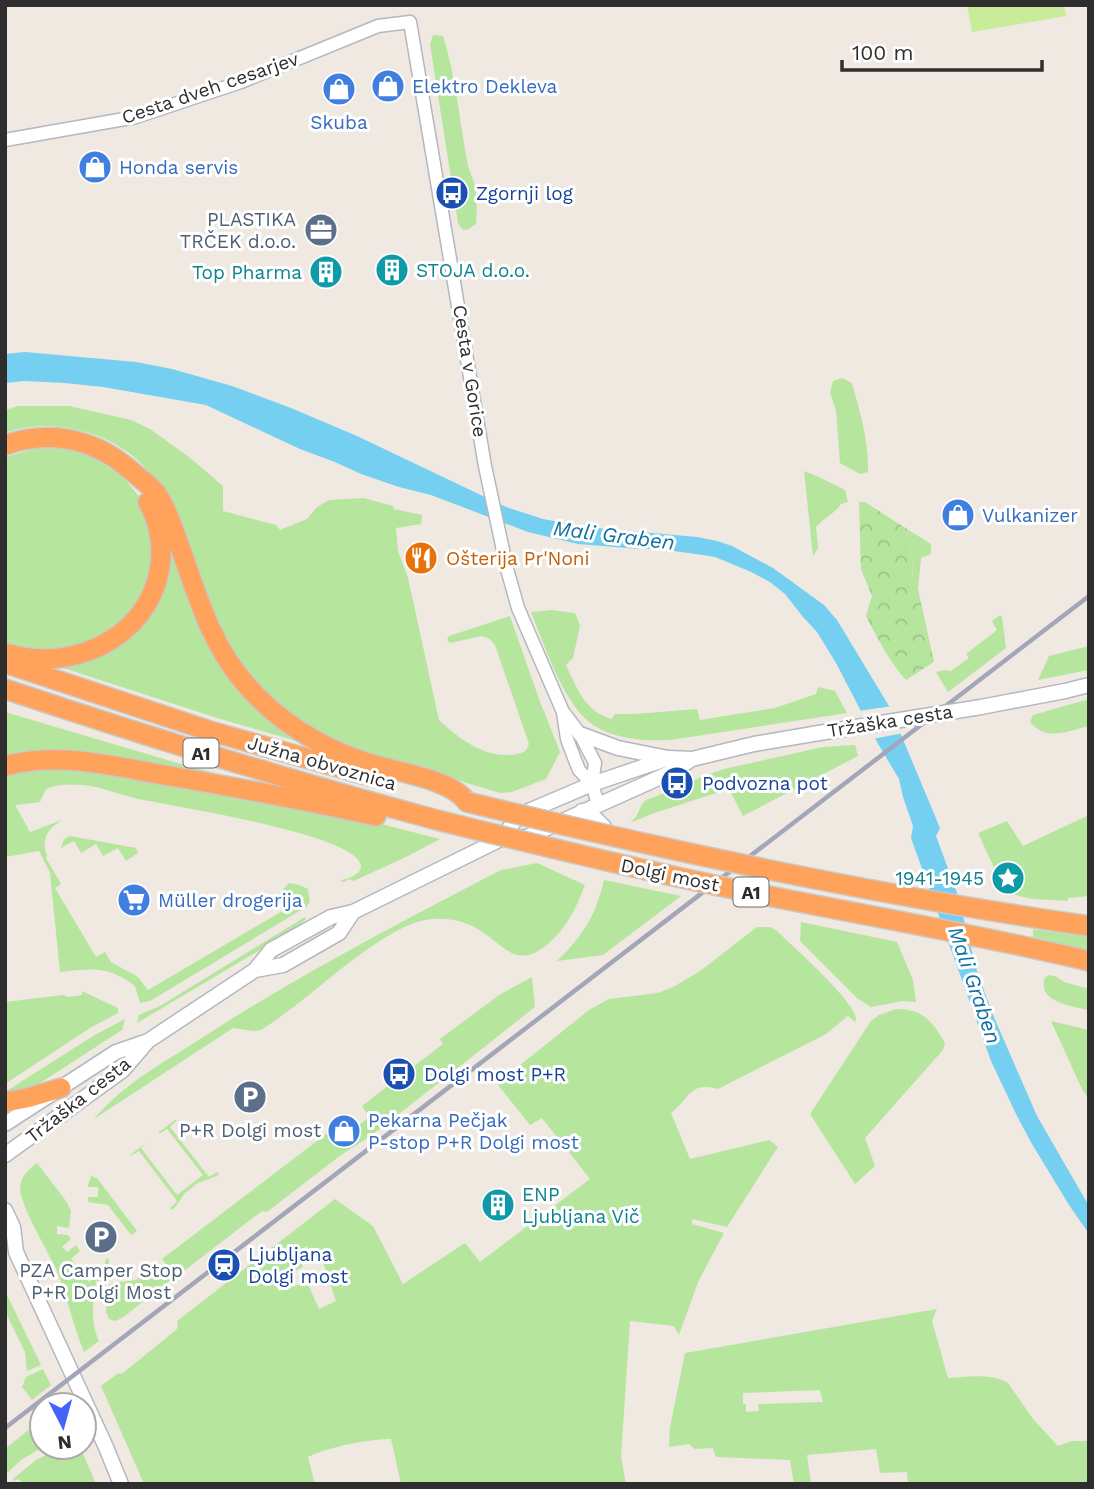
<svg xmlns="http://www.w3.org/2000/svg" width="1094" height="1489" viewBox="0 0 1094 1489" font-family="'Work Sans',sans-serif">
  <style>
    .grass { fill: #b6e59e; fill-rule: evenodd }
    .forest { fill: url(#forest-crowns) }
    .pitch { fill: #c9ec9a }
    .water { fill: #75cff0 }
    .pier { fill: #efe9e1 }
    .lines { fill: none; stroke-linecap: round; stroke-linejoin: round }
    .tertiary-casing { stroke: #b4b7c1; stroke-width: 15 }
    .secondary-casing { stroke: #b4b7c1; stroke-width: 17 }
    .motorway-casing { stroke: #c9c9c9; stroke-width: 22 }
    .tertiary { stroke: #fff; stroke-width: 12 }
    .secondary { stroke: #fff; stroke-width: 14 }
    .motorway { stroke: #ffa35c; stroke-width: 19 }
    .rail { stroke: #a3a6b8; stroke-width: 4.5 }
    .secondary-bridge-casing { stroke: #b4b7c1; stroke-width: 17; stroke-linecap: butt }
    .motorway-bridge-casing { stroke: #c9c9c9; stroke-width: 22; stroke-linecap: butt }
    .secondary-bridge { stroke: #fff; stroke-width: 14 }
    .motorway-bridge { stroke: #ffa35c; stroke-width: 19 }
    .labels { text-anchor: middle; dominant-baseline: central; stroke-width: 6; stroke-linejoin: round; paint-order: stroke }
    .shield { fill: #fff; stroke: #6d6d6d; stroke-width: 2 }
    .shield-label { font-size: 18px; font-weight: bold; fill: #2e2e2e }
    .shop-label { font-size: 19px; fill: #366cbe; stroke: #fff; text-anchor: start }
    .street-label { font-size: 19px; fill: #2e2e2e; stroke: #fff }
    .transit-label { font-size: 19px; fill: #164399; stroke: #fff; text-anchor: start }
    .service-label { font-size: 19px; fill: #4e5e75; stroke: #fff }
    .culture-label { font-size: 19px; fill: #0d838f; stroke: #fff; text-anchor: start }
    .food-label { font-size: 19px; fill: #c56008; stroke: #fff; text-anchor: start }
    .water-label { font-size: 21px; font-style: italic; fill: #0d6fa3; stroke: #fff }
  </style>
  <defs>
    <pattern id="forest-crowns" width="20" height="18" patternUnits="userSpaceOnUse" patternTransform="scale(1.75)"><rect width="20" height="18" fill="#b6e59e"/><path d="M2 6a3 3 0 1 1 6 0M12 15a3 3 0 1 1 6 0" fill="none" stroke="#9dc588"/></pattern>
  </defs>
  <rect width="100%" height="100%" fill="#efe9e1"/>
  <path class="grass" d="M433,35L443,36C456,76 459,119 467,160C468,169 473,177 475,186C477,198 477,212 476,224L467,230L462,229L458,223L430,44Z
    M842,378L852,383C860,412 869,442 868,472L860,474L840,463L836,410L830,393L833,381Z
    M18,406H69L131,420L150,429L189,457L223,486V511L276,525L280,530L307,519L317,507L329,500L364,498L393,506L394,509L422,515L421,524L396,528L398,551L408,578L439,720C459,739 487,760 516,754C524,753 526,752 529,744L495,645C490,639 488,637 481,636L450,643L447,640L449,636L510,616L539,699L560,752L546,779L512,792L500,793L434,773L432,776L324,739L265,695L229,651L159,483C148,470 137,458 123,449C90,427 42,419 5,433V410Z
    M49,448L77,451L92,457L121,475L138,495L145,508L155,541L148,588L114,632L57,652L5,648V457L34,449Z
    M804,471L821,478L845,490L848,502L841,504C835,513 824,518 816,527L818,548L813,556Z
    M164,523L199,620L300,742L217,718L54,665L137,627Z
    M907,529L931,544V554L921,558L918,589L912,581L913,557Z
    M552,610L575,613L580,626L573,658L566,665C577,688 585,712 612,719L615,714H635L697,709L700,720L775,708L816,694L818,687L835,691L847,713L670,740C644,741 618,740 595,726C565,709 544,644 531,612Z
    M1000,615L1002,617L1006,648L948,692L936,672L945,670L951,671L969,658L966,654L997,630L992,621Z
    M1089,646V670L1038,680L1049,656Z
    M1089,699V726C1067,731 1047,742 1030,722L1033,715Z
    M5,712L191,767L235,778L5,758Z
    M855,745L858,756L743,816L729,789L654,813L630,823L636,817L642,804L646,800C673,790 698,777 724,769L823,747Z
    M62,767L342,814L440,839L406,857L358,879L353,881L349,879L344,882L340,881C347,878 361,876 361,866C360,834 164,805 134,798C117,794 100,786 82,785C69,784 57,784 46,789L40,802L15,805L30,832L62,820C47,829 41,839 47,856L46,858L61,884L55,888L96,957L105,952L111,962L138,977L148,990L284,910L278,898V895L289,883L299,885L308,889L310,902L306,907L150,1001L140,1003L135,986C110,966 91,968 60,972L50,873L39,851L5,857V772Z
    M1089,815V896L1068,898V901C1047,899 1018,902 1003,887L978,833L1007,821L1023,846Z
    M70,836L136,848L138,853L126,861L118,848L103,856L96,844L81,853L74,841L61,848L64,839Z
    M537,863L585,885C577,906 567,928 549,943C516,972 504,944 476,928C457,918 434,916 414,923C388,933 368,949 346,965C318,987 291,1011 261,1030L253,1031L233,1028L94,1119C122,1085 163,1063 200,1039C297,976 399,923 501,870Z
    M604,880L681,896L603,955L557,961C583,936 596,915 604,880Z
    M305,917L306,919L297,928L137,1023L139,1015L160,1006Z
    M801,922L897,942L913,980L916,1002L903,1001L871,1007L857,998L800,941Z
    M757,927H770L776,930C792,946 853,999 856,1018L855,1022L848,1016L826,1034L718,1089C690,1081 690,1098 671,1113L690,1159L769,1140L778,1147L727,1227L692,1219V1224L724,1233L698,1282L679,1335L674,1326L630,1321L621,1457L626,1484H401L391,1439C370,1439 327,1447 308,1457L315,1484H144L101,1386L117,1374L123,1373L176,1330L178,1327L177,1321L335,1199L373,1226L403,1284L465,1243L480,1262L590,1179L542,1118L530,1125L498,1085L519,1066L589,1010L609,999L658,993L673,987L700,971ZM307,1246L314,1260L322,1259L336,1301L319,1309L307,1282L279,1291L272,1281L303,1267L297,1252Z
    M1033,929L1089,937V950L1033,937Z
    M1050,975L1057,977L1064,982L1089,989V1010C1072,1006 1036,1002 1045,977Z
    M532,977L535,1007L413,1103L369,1137L341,1155L267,1212L262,1211L176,1277L162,1259L330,1131L339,1141L369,1117L362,1106L393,1082L395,1085L399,1082L397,1079L443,1044L440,1039L499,995Z
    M82,991L118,1008V1013L90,1028L5,1084V1002L63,995L68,997L82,995Z
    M896,1009C923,1009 932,1021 945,1043L943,1050L865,1138L875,1166L855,1184L810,1114L871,1021L879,1015Z
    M125,1019L122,1030L31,1089L5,1092L93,1036Z
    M1051,1021L1089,1030V1100L1082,1089Z
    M175,1120H177L170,1127L209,1177L217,1172L219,1174L217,1176L198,1183L185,1193L173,1210L170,1208L177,1201L139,1151L130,1156V1155L149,1141L141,1148L177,1195L203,1175L167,1129L159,1134V1132Z
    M37,1163L66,1201L71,1211L69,1228L57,1226V1234L68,1235L71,1239L62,1247L67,1252L76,1245L80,1251L71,1259L81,1271L90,1264L94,1269L85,1276L89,1282L98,1275L103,1274L106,1258L109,1260L107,1279L96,1281C93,1302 90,1321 99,1341L84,1352C73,1325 67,1296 56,1269C47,1249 22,1209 20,1189C20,1177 29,1169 37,1163Z
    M92,1175L95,1178H97L137,1231L131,1235L108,1205L88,1202V1197H98V1187H88L89,1182Z
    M158,1263L171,1280L122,1318L115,1321L109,1319L106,1312L109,1284L136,1280Z
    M5,1291L41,1365L27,1371L25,1352L5,1311Z
    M937,1309L932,1321L948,1378C968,1377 990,1373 1008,1383L1033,1419L1058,1446L1072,1441H1087L1089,1439V1484H908L907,1472L880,1473L876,1449L807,1455L811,1484H794L790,1460L716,1457L713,1448L695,1449L689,1444L669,1447L670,1427L685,1353ZM820,1390L823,1402L758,1404L759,1411L746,1412V1404H743V1393Z
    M43,1369L51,1385L32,1400L22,1387L26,1377Z
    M42,1419L43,1447L21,1460L5,1475V1449Z
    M62,1447H80L96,1484H21L22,1482L18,1479L15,1481L13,1479L36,1460Z"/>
  <path class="forest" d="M859,502H865L907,529L913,557L912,581L918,589L934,662L906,680C889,661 878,639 866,616L872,596L861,569Z"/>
  <path class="pitch" d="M967,5H1064L1066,16L972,32Z"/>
  <path class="water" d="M25,352L136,362L172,369L232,386L291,408L357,436L506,507L543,519L586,527L697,537L717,541L732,546L773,568L824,605L837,620L889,706L940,828L936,836L957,893L977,971L993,1015L1037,1116L1089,1206V1234L1069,1205L1032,1144L1017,1116L991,1061L911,838L913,826L903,797L899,779L877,742L836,663L817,632L803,617L785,594L770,582L749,571L715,557L703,555L659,549H640L578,544L528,532L431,495L399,487L361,474L335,462L300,449L206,405L103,387L65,383L24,381L5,383V354Z"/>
  <path class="pier" d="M893,706L904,733L872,739L858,711Z"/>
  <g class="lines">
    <defs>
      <path id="tertiary" d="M5,140L136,117L241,82L378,26L410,22L485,466L507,569L518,608L563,712L567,739L575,760L579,770L592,784
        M564,713L580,734L595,763L592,784L598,804"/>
      <path id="secondary" d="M1065,691L1089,685
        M580,734L618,748L668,758
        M582,811L594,817L604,827
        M501,839L517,818L531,810L592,784L669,758L692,759L754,744L819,733
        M255,970L283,965L339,933L353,912
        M5,1124L116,1052L145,1042
        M5,1155L123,1070L148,1041L255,970L271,950L331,917L353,912L501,839L527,837L674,771L692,759
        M5,1210L13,1227L16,1252L105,1445L121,1484"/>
      <path id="motorway" d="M5,445C31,436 57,435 83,443C106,450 123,463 141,479C147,484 153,488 157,494C168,510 173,529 180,547C197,594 210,642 243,681C274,719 319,747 365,762C394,772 450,778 467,802
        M9,654C79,674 159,631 161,554C161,536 157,518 148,502
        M5,663L210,731L369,776
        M5,689C148,737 292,781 437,820
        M5,766C59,751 116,767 170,776C239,788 308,801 376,816
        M1062,922L1089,926
        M1068,956L1089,961
        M5,1102L27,1098L61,1088"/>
    </defs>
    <use href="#tertiary" class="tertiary-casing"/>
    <use href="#secondary" class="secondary-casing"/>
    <use href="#motorway" class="motorway-casing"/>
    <use href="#tertiary" class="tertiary"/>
    <use href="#secondary" class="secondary"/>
    <use href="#motorway" class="motorway"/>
    <path class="rail" d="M5,1428L1089,596"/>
    <defs>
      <path id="secondary-bridge" d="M819,733L981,707L1065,691"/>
      <path id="motorway-bridge" d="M467,802C664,850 862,892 1062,922
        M437,820C537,845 637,869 738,890C848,912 958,931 1068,956"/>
    </defs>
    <use href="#secondary-bridge" class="secondary-bridge-casing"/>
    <use href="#motorway-bridge" class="motorway-bridge-casing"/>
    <use href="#secondary-bridge" class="secondary-bridge"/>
    <use href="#motorway-bridge" class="motorway-bridge"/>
  </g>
  <defs>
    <symbol id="shop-disc" viewBox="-11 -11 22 22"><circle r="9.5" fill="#3f7fe0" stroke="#fff"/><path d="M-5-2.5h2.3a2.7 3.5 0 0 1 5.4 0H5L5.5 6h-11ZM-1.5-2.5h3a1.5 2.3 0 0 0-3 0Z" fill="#fff"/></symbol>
    <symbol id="bus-disc" viewBox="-11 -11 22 22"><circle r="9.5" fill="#1a4fb4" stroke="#fff"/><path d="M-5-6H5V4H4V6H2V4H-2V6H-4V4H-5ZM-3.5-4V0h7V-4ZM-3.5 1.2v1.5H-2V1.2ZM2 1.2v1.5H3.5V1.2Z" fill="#fff"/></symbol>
    <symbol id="office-disc" viewBox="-11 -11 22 22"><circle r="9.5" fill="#5c6f8a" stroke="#fff"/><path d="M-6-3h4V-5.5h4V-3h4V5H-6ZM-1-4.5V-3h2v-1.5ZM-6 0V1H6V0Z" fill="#fff"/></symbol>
    <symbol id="building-disc" viewBox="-11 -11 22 22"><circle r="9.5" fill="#0f9aa8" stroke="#fff"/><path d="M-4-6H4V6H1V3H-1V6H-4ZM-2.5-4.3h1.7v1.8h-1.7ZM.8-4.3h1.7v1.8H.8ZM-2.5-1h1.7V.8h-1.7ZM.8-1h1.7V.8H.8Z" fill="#fff"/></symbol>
    <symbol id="restaurant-disc" viewBox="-11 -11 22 22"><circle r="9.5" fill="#e8710a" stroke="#fff"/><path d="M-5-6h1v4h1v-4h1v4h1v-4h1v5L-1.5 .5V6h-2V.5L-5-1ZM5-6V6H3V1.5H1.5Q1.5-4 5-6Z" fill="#fff"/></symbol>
    <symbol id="sight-disc" viewBox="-11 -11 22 22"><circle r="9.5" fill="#0f9aa8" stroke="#fff"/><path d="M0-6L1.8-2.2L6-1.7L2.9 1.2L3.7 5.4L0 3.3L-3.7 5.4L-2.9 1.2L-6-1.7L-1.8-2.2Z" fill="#fff"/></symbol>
    <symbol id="supermarket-disc" viewBox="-11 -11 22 22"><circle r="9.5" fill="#3f7fe0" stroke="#fff"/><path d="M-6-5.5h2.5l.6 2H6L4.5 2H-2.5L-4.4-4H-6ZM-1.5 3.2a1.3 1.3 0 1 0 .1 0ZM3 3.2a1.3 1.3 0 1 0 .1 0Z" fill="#fff"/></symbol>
    <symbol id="parking-disc" viewBox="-11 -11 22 22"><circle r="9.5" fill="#5c6f8a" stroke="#fff"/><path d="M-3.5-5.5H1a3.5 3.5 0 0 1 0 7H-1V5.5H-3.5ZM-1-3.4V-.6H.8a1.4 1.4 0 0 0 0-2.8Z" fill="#fff"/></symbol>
    <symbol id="station-disc" viewBox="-11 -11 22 22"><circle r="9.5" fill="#1a4fb4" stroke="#fff"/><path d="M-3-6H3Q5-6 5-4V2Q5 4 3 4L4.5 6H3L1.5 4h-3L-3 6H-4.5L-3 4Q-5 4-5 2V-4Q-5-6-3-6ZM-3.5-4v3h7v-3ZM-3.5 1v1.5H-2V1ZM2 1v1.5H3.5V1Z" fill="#fff"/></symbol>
  </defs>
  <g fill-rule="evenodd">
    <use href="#shop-disc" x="369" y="67" width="38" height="38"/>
    <use href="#shop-disc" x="320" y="70" width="38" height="38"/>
    <use href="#shop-disc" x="76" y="148" width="38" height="38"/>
    <use href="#bus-disc" x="433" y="174" width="38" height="38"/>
    <use href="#office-disc" x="302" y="211" width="38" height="38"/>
    <use href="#building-disc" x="373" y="251" width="38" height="38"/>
    <use href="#building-disc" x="307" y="253" width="38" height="38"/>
    <use href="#shop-disc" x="939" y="496" width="38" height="38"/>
    <use href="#restaurant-disc" x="402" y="539" width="38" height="38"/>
    <use href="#bus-disc" x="658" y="764" width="38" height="38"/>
    <use href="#sight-disc" x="989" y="859" width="38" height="38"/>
    <use href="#supermarket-disc" x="115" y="881" width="38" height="38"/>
    <use href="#bus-disc" x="380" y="1055" width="38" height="38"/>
    <use href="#parking-disc" x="231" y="1078" width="38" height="38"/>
    <use href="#shop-disc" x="325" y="1112" width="38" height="38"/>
    <use href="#building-disc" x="479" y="1186" width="38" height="38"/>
    <use href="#parking-disc" x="82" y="1218" width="38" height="38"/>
    <use href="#station-disc" x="205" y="1246" width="38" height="38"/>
  </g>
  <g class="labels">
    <g class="shield">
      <rect x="183.5" y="738.5" width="35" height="29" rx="5"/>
      <rect x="733.5" y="877.5" width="35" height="29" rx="5"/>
    </g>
    <g class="shield-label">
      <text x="201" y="753">A1</text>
      <text x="751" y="892">A1</text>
    </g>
    <g class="shop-label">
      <text x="412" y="86">Elektro Dekleva</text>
      <text x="339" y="122" text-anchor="middle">Skuba</text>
      <text x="119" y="167">Honda servis</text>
      <text x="982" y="515">Vulkanizer</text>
      <text x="158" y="900">Müller drogerija</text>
      <text x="368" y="1120">Pekarna Pečjak<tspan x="368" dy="22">P-stop P+R Dolgi most</tspan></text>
    </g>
    <g class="street-label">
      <text transform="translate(210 88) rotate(-19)">Cesta dveh cesarjev</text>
      <text transform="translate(470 371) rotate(81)">Cesta v Gorice</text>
      <text transform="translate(890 721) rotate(-9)">Tržaška cesta</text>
      <text transform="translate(322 763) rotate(16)">Južna obvoznica</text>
      <text transform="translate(670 875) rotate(12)">Dolgi most</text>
      <text transform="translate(78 1100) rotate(-38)">Tržaška cesta</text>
    </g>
    <g class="transit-label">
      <text x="476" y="193">Zgornji log</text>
      <text x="702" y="783">Podvozna pot</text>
      <text x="424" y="1074">Dolgi most P+R</text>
      <text x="248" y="1254">Ljubljana<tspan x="248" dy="22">Dolgi most</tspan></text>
    </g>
    <g class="service-label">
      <text x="296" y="219" text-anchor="end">PLASTIKA<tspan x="296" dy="22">TRČEK d.o.o.</tspan></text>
      <text x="250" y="1130">P+R Dolgi most</text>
      <text x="101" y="1270">PZA Camper Stop<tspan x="101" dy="22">P+R Dolgi Most</tspan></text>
    </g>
    <g class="culture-label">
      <text x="416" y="270">STOJA d.o.o.</text>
      <text x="302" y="272" text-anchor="end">Top Pharma</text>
      <text x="984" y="878" text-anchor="end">1941-1945</text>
      <text x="522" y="1194">ENP<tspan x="522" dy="22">Ljubljana Vič</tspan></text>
    </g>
    <g class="food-label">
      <text x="446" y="558">Ošterija Pr'Noni</text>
    </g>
    <g class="water-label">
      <text transform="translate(614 535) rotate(7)">Mali Graben</text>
      <text transform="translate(975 985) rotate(71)">Mali Graben</text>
    </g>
  </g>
  <rect width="1094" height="1489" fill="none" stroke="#2e2e2e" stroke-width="14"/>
  <g transform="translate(63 1426) rotate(174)"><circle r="33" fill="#ffffff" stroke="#ababab" stroke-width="2"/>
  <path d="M0-5L12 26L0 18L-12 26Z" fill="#4264fb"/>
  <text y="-10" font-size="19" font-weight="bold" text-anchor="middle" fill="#2e2e2e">N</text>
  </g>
  <path d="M842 60v10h200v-10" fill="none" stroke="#2e2e2e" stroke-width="3.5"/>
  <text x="852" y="60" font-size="21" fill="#2e2e2e" stroke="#ffffff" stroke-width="5" paint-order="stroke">100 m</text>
</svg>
